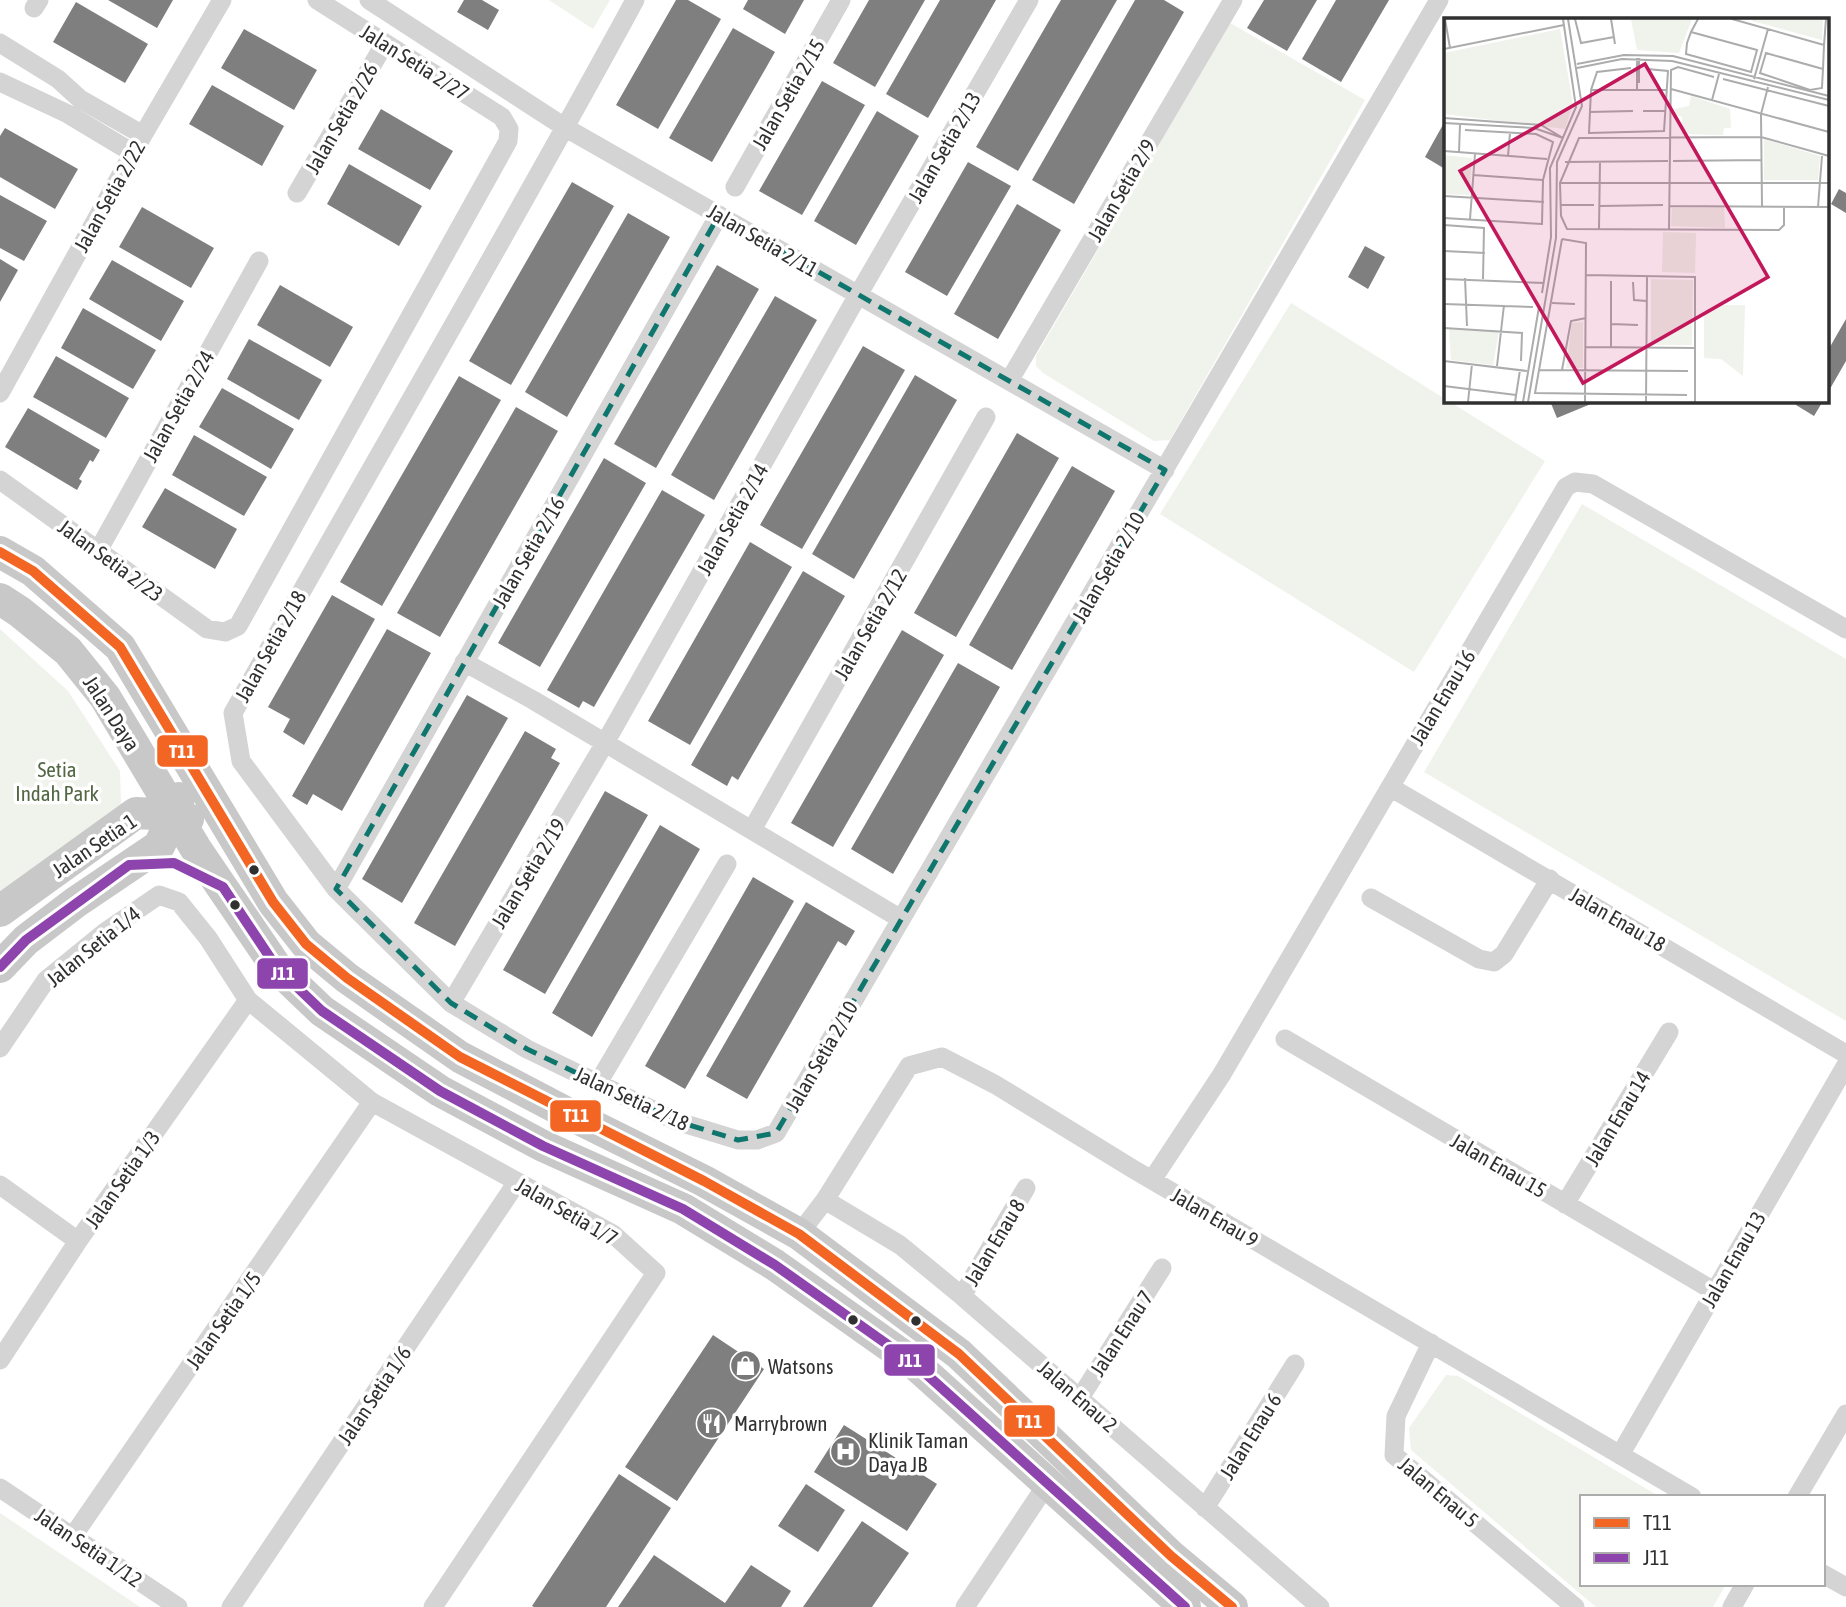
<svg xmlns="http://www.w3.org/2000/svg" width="1846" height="1607" viewBox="0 0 1846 1607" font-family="'Asap Condensed',sans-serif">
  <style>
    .green { fill: #f0f2ec }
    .building { fill: #7f7f7f }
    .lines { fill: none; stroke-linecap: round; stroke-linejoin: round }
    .minor { stroke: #d4d4d4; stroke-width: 19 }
    .primary { stroke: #c8c8c8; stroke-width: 32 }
    .bus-1-casing { stroke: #fff; stroke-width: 16 }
    .bus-2-casing { stroke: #fff; stroke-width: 16 }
    .bus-1 { stroke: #f26522; stroke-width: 10 }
    .bus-2 { stroke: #8e44ad; stroke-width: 10 }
    .marked { fill: none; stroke: #0f766e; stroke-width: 5; stroke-dasharray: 14 9; stroke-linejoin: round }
    .bus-dot { fill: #303030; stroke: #fff; stroke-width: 2.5 }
    .labels { text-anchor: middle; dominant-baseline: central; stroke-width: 7; stroke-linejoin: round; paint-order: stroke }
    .street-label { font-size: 21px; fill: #303030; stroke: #fff }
    .park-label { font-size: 21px; fill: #526743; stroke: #fff }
    .poi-label { font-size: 21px; fill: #303030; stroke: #fff; text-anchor: start }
    .inset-road { fill: none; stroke: #acacac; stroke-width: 2 }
    .view { fill: #c2185b; fill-opacity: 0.15; stroke: #c2185b; stroke-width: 3.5 }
    .inset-edge { fill: none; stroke: #303030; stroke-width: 3.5 }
    .line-badge { stroke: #fff; stroke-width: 2.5 }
    .badge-label { font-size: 19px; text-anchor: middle; font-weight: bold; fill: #fff }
  </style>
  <rect width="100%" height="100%" fill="#fff"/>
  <path class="green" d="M549,0H610L593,29Z
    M1230,23L1365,100L1170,440L1154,441L1043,373L1036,366V356Z
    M1291,303L1545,461L1414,672L1160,514Z
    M1582,504L1846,659V1021L1424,772Z
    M0,629L68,691L120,771L121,805L0,898Z
    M1446,1375L1458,1376L1660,1497H1582V1584H1726L1713,1607H1596L1411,1450L1409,1428Z
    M0,1513L140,1607H0Z"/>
  <path class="building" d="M108,0H173L157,28Z
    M464,0H482L499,10L488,30L457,12Z
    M676,0H688L721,19L658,129L616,105Z
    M748,0H804L785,34L743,9Z
    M869,0H925L875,87L833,63Z
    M940,0H996L928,118L886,94Z
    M1061,0H1117L1018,171L976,147Z
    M1135,0H1164L1184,12L1074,204L1032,180Z
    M1264,0H1317L1287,51L1247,28Z
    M1336,0H1389L1341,82L1302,59Z
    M76,2L148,44L125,83L53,42Z
    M733,28L775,52L712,162L669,138Z
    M244,29L317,70L294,110L221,68Z
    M822,81L865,105L802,215L759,191Z
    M212,85L284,126L262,166L189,124Z
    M381,109L453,151L430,190L358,149Z
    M877,111L919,136L856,245L814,221Z
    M1445,121V169L1425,157Z
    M5,128L78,169L55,209L0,177V136Z
    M968,162L1011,186L947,296L905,272Z
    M349,164L422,206L399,246L327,204Z
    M572,182L614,206L511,385L469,361Z
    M1839,189L1846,193V213L1831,204Z
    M0,195L47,221L24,261L0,248Z
    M1017,204L1061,230L998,339L954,314Z
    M142,207L214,248L191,288L119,247Z
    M628,213L670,237L567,417L525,392Z
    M1365,246L1385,257L1368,289L1348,277Z
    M0,259L18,270L0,302Z
    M112,260L184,301L161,341L89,299Z
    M717,265L759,289L656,468L614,444Z
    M280,285L353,327L330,367L257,325Z
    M775,296L817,320L714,500L671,475Z
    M83,308L156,350L133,389L61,348Z
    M1846,319V361L1827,394V352Z
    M249,339L322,380L299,420L227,379Z
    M863,346L905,370L802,549L760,525Z
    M56,356L129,398L106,438L33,397Z
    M915,375L957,400L854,579L812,554Z
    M459,376L501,400L382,606L340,582Z
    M222,388L294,429L271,469L199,427Z
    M1550,401H1598L1557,418Z
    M1798,401H1823L1814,416L1796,405Z
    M516,407L558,431L440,637L397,613Z
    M28,408L100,450L93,462L90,460L85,469L79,479L82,481L77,490L5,447Z
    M1017,433L1059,458L956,637L914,613Z
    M194,435L267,477L244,516L172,475Z
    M604,458L646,483L540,667L498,643Z
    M1072,466L1115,491L1012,670L969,645Z
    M165,488L237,529L215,569L142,527Z
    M662,490L705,515L594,707L583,701L579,708L547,690Z
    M750,542L792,567L690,745L648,721Z
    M803,571L845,596L738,780L732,776L727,786L691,765Z
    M332,595L375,619L304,745L283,732L290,719L268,707Z
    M387,629L431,653L342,811L313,794L307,805L292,796Z
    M902,630L944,655L833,847L791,823Z
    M958,663L1000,687L893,874L851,849Z
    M467,695L508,718L402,903L362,879Z
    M525,731L556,749L551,758L560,763L455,946L414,923Z
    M605,791L648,815L545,994L503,970Z
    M660,825L700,849L592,1037L552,1013Z
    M753,877L794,901L685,1089L645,1066Z
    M806,902L855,931L846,946L838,941L747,1099L706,1076Z
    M713,1335L764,1369L677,1501L625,1467Z
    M844,1425L937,1484L907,1531L814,1472Z
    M619,1474L671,1508L606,1607H534L532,1606Z
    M806,1484L845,1510L818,1552L778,1526Z
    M862,1521L909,1553L872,1607H803Z
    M654,1555L725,1603L751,1565L791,1591L781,1607H618Z"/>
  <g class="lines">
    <path class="minor" d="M369,0L566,128L1165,470
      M635,0C505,240 366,475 233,713L241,761L336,889L451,1003L527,1049L676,1121L738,1140H757L776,1133L1439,0
      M34,8L39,0
      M0,43L58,79L80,99L143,135
      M0,82L68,114L133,153
      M735,187L841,0
      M297,193L385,43
      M1009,381L1233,0
      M0,393L143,135L222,0
      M0,480L207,629L225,632L238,626L508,141L509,129L502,117L317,0
      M98,551L259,261
      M464,662L533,700L901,919
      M1390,787L1846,1054
      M752,830L986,417
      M336,889L719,215
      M1371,898L1479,959L1494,962L1504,954L1550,879
      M451,1003L605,743L858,295L1029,0
      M1285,1039L1714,1291
      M0,1048L46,980L105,932L159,895L179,902L208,938L248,1000L372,1102L613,1234L656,1273L433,1607
      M598,1083L727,864
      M1152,1180L1222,1074L1566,487L1575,482L1593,484L1846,629
      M0,1185L78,1241
      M825,1200L900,1245L962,1296L1320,1607
      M1565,1204L1669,1032
      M799,1234L825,1200L909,1066L942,1057L996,1085L1133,1169L1692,1497
      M962,1296L1026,1188
      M1431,1343L1396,1416L1394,1455L1575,1607
      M0,1360L78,1241L248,1000
      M1080,1398L1162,1268
      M1620,1455L1846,1065
      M0,1488L178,1607
      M1797,1497L1846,1414
      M1205,1508L1295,1364
      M73,1536L372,1102
      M1823,1574L1846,1587
      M231,1607L517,1182
      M965,1607L1047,1484
      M1732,1607L1745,1584"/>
    <path class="primary" d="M0,552L33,571L120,647L273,902L306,944L347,978L460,1057L563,1111L704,1181L799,1234L959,1354L1171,1556L1232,1607
      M0,599L20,612L68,651L105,697L196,849L277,968L322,1011L440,1091L543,1146L683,1209L775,1265L915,1364L1185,1607
      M0,911L136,813L174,815L188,819
      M0,967L26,940L76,902L159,846L174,815L179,798"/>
    <defs>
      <path id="bus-1" d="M0,552L33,571L120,647L273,902L306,944L347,978L460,1057L704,1181L799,1234L959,1354L1171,1556L1232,1607"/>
      <path id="bus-2" d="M0,967L26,940L129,865L174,863L223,887L277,968L322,1011L440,1091L543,1146L683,1209L775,1265L915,1364L1185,1607"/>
    </defs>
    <use href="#bus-1" class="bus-1-casing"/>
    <use href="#bus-2" class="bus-2-casing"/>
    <use href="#bus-1" class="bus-1"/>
    <use href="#bus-2" class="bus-2"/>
  </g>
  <path class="marked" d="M719,215L1165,470L776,1133L738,1140L676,1121L527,1049L451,1003L336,889Z"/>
  <defs>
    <symbol id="shop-disc" viewBox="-11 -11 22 22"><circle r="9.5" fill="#787878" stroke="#fff"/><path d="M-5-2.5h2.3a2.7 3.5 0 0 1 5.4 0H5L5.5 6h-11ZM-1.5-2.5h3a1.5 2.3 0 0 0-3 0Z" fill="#fff"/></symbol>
    <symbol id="restaurant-disc" viewBox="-11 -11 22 22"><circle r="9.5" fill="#787878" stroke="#fff"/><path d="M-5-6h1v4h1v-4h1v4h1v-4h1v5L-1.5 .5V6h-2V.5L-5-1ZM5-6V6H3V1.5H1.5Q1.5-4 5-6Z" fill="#fff"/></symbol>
    <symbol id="hospital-disc" viewBox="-11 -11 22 22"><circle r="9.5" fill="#787878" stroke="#fff"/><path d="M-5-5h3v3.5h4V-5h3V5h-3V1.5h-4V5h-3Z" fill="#fff"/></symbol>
  </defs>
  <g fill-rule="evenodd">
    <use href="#shop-disc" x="728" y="1348" width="35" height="35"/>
    <use href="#restaurant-disc" x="694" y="1406" width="35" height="35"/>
    <use href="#hospital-disc" x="828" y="1434" width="35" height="35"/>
  </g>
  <g class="bus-dot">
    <circle cx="254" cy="870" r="6"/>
    <circle cx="235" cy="905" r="6"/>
    <circle cx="853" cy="1320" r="6"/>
    <circle cx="916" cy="1321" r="6"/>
  </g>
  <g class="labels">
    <g class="street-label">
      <text transform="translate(415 62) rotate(32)">Jalan Setia 2/27</text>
      <text transform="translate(788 94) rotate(-60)">Jalan Setia 2/15</text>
      <text transform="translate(341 118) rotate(-60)">Jalan Setia 2/26</text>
      <text transform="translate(944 147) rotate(-60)">Jalan Setia 2/13</text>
      <text transform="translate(1121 190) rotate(-60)">Jalan Setia 2/9</text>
      <text transform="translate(109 196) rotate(-61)">Jalan Setia 2/22</text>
      <text transform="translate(763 240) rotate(30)">Jalan Setia 2/11</text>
      <text transform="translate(178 406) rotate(-61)">Jalan Setia 2/24</text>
      <text transform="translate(732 519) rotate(-61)">Jalan Setia 2/14</text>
      <text transform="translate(528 552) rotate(-60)">Jalan Setia 2/16</text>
      <text transform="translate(111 560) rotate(36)">Jalan Setia 2/23</text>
      <text transform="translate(1108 567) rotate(-60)">Jalan Setia 2/10</text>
      <text transform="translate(870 624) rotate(-60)">Jalan Setia 2/12</text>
      <text transform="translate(270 646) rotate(-61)">Jalan Setia 2/18</text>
      <text transform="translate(1442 697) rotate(-59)">Jalan Enau 16</text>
      <text transform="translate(112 713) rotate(57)">Jalan Daya</text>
      <text transform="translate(94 845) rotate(-34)">Jalan Setia 1</text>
      <text transform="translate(528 873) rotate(-59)">Jalan Setia 2/19</text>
      <text transform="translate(1618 919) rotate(30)">Jalan Enau 18</text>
      <text transform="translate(93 946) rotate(-39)">Jalan Setia 1/4</text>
      <text transform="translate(821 1056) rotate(-60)">Jalan Setia 2/10</text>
      <text transform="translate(632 1098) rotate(25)">Jalan Setia 2/18</text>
      <text transform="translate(1617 1118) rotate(-59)">Jalan Enau 14</text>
      <text transform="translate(1499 1165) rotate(30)">Jalan Enau 15</text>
      <text transform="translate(122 1179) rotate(-55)">Jalan Setia 1/3</text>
      <text transform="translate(567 1211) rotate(30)">Jalan Setia 1/7</text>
      <text transform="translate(1215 1217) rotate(30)">Jalan Enau 9</text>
      <text transform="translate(994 1242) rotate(-59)">Jalan Enau 8</text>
      <text transform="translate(1733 1259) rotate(-60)">Jalan Enau 13</text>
      <text transform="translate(223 1320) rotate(-55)">Jalan Setia 1/5</text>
      <text transform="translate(1121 1333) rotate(-57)">Jalan Enau 7</text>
      <text transform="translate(374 1395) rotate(-56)">Jalan Setia 1/6</text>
      <text transform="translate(1078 1396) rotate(41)">Jalan Enau 2</text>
      <text transform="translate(1250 1436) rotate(-58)">Jalan Enau 6</text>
      <text transform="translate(1439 1492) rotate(40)">Jalan Enau 5</text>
      <text transform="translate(89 1547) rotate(34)">Jalan Setia 1/12</text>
    </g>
    <g class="park-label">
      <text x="57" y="769">Setia<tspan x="57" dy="24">Indah Park</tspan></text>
    </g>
    <g class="poi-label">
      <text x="768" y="1366">Watsons</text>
      <text x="734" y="1423">Marrybrown</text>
      <text x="868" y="1440">Klinik Taman<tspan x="868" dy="24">Daya JB</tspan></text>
    </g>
  </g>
  <g transform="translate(1444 18)">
    <rect width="385" height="385" fill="#fff"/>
    <path d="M187,1H248L235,35L193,32ZM308,1H379L378,22L308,3ZM116,11L129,86L121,111L0,96V35ZM247,78L286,91L287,110H280L279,117L238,116V99L231,96V91L245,88ZM320,121L376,138L374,162H320ZM0,137L28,140L25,177L0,176ZM280,189L281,210L227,208L228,190ZM219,214L252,215L251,255L218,254ZM207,261L249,262L248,327H207ZM277,287H301L299,358L277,341L260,340V296ZM139,304V350H122L128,305ZM5,311L55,313L49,347L7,342Z" fill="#f0f2ec"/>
    <path class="inset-road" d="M1,1L6,30M131,1L137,25L170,19M167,1L171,26M288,1L380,27M247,14L313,32L307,54L242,36L243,25L247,14L254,1M0,31L120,7M195,40V65M133,46L180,37L229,38L385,78M133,50L178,41L228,43L385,82M187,50L153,54L147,72L145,115L220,113L224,53L203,51M379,51L322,35L316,55L366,72L378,70V69L379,51L380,27L382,1M279,61L385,88M310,61L324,11M227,71L385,114M147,72H223M193,72V40M268,82L275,56M199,93H222M145,94L189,93M0,100L97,107L119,120M0,105L90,110L119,120M0,133L103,141M15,134L16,106M64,138L66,115M229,143L317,142M121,144L224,143M29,157L99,162M116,165H385M0,178L100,184M116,187H150M156,188L219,187M225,188L385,189M318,188L317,96L324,69M340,188V207L335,212L123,211L117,198L116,165L135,120L317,119L385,138M374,189L378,138M0,200L98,206L99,162L109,124L92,116L21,112M26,201L31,136M0,207L40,210L39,261M155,211L156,144M225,211L227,52L234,49L270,59M118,221L91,375L243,377M118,221L142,225L141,384M0,233L41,235M142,257L251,259V384M21,260L23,308M0,261L100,265M189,264L190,282L203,283M98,275L107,219L106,150L132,89L119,1M108,285L131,286M0,286L89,289M167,306L194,307M0,310L78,315L77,343M142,329L252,330M167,329V263M0,343L83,353M53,348L60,287M95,352L244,353M118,352L127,303L142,300M0,368L72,377M24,384L28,346M71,384L76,352M79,384L95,289M84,384L112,220L113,144L138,88L124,1M202,384L203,259"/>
    <path class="view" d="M201,46L324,259L139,365L16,153Z"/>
    <rect width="385" height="385" class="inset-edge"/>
  </g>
  <g class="line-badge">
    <rect x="156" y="734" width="53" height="34" rx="7" fill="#f26522"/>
    <rect x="256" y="957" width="53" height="33" rx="7" fill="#8e44ad"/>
    <rect x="549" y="1099" width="53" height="34" rx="7" fill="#f26522"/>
    <rect x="883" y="1343" width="53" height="34" rx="7" fill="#8e44ad"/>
    <rect x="1003" y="1404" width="53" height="34" rx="7" fill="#f26522"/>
  </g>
  <g class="badge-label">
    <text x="182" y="758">T11</text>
    <text x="283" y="980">J11</text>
    <text x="576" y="1122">T11</text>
    <text x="910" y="1367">J11</text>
    <text x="1029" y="1428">T11</text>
  </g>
  <rect x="1580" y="1495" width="245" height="91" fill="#ffffff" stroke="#acacac" stroke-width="2"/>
  <rect x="1594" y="1518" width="35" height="10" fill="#f26522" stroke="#acacac" stroke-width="2"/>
  <text x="1643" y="1530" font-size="21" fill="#303030">T11</text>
  <rect x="1594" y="1553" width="35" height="10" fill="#8e44ad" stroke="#acacac" stroke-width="2"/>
  <text x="1643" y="1565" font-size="21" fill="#303030">J11</text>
</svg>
